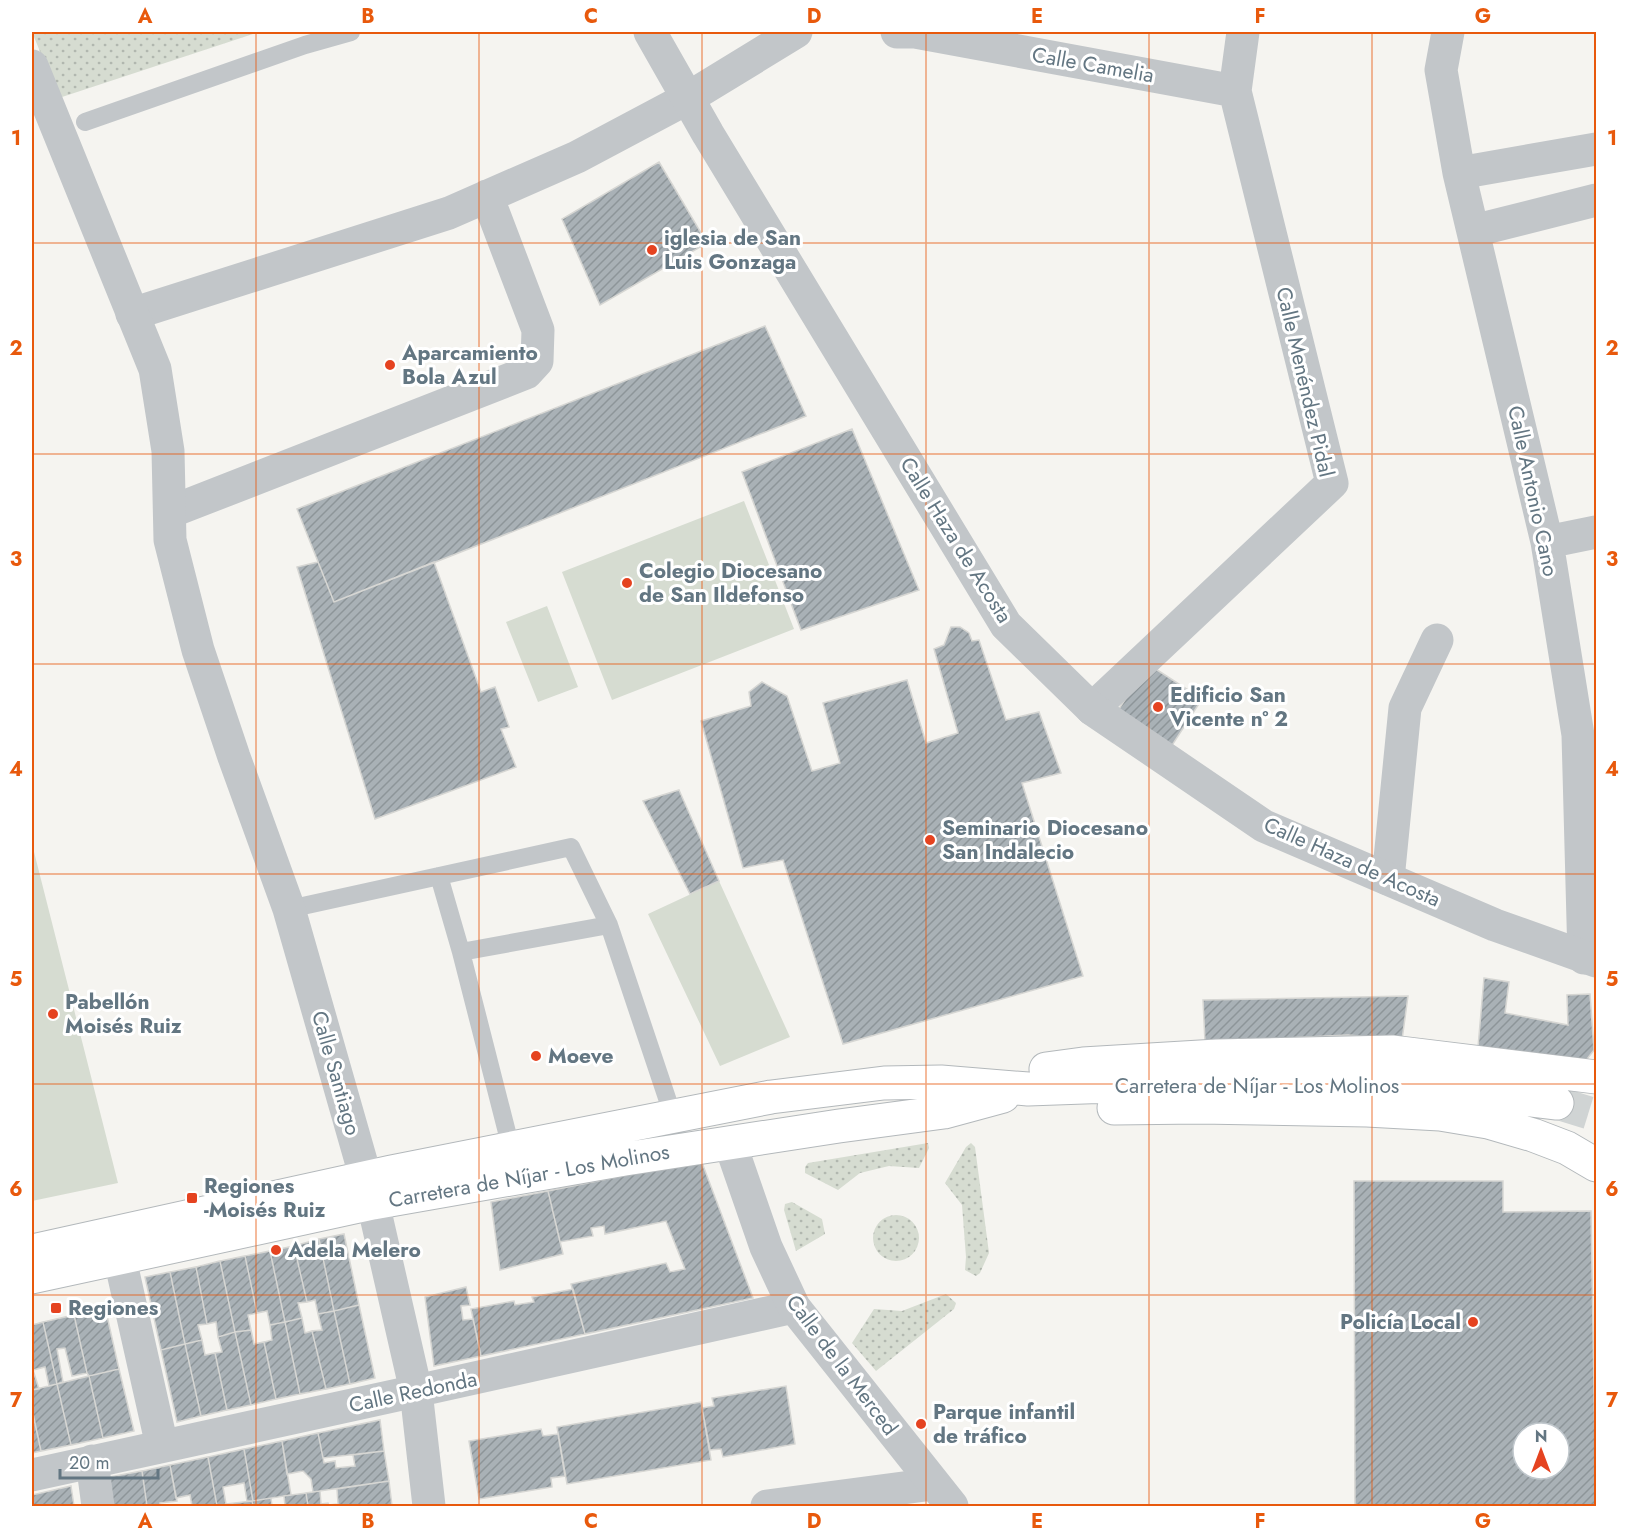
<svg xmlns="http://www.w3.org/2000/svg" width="1628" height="1538" viewBox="0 0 1628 1538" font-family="Jost,sans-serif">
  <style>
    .grass { fill: #d6dcd1 }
    .park { fill: url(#park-dots) }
    .building { fill: url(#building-hatch); stroke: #d6d6d3; stroke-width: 1.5; fill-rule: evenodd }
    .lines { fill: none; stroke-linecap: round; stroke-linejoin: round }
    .primary-tunnel { stroke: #d0d4d4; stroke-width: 33; stroke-dasharray: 33 16; stroke-linecap: butt }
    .primary-casing { stroke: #b3b8bb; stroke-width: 35 }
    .service { stroke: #c2c6c9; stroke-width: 18 }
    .minor { stroke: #c2c6c9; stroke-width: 33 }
    .tertiary { stroke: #c2c6c9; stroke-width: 33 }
    .primary { stroke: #fff; stroke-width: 33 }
    .grid { fill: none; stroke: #e8590c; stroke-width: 1.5; stroke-opacity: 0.55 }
    .poi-dot { fill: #e54320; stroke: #fff; stroke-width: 2 }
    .labels { text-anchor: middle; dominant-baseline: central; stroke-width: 6; stroke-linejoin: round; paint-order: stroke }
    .street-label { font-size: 21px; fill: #637682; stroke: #fff }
    .poi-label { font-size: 21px; font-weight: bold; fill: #637682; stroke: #fff; text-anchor: start }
    .neatline { fill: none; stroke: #e8590c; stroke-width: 2 }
    .grid-label { font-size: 20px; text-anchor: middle; font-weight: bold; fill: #e8590c }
  </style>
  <defs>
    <pattern id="park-dots" width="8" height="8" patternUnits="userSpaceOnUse" patternTransform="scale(1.5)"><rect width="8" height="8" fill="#d6dcd1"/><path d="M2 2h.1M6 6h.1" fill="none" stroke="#b1b7af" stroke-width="1.8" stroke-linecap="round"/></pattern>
    <pattern id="building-hatch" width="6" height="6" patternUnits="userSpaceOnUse" patternTransform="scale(1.5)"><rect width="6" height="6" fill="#a9b1b6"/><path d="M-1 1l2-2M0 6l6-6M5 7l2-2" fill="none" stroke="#8d9599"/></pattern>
  </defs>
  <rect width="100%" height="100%" fill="#f5f4f0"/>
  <path class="grass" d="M744,501L794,629L612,700L562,572Z
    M547,606L578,687L538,702L506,622Z
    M32,844L118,1183L32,1201Z
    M719,881L790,1037L720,1066L648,914Z"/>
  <path class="park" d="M32,32H259L59,98Z
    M928,1143L929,1148L919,1168L889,1166L860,1173L838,1190L805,1173V1167L808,1163Z
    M971,1143L975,1147L989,1253L980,1273L976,1276L965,1270L966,1257L962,1205L945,1183L966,1147Z
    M792,1202L822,1219L825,1234L796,1251L784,1210L785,1204Z
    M873 1238a23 23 0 1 1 46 0a23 23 0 1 1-46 0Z
    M946,1294L956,1303L954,1309L876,1371L852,1343L874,1309L902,1311Z"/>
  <path class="building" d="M659,162L707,243L600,305L562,219Z
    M765,326L806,416L334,602L297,509Z
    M852,429L919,590L801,630L742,472Z
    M318,562L334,602L434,562L481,692L495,687L509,727L501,729L516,767L375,819L297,567Z
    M951,627H960L969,633L972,641L979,640L1006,720L1039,712L1061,773L1022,783L1083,976L843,1044L783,860L743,868L701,721L751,706L749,692L762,682L787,696L812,771L840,763L823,703L907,680L926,743L958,733L934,649L944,645Z
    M1148,664L1202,699L1169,750L1115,715Z
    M679,790L719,881L690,894L643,801Z
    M1484,978L1509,982L1505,1013L1568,1025L1567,995L1590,994L1594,1050L1584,1063L1478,1047Z
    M1408,996L1402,1040L1348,1035L1205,1042L1203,1000Z
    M701,1160L753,1298L585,1334L571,1284L666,1263L670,1272L685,1269L666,1221L605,1234L604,1226L591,1228L593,1236L560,1242L548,1191Z
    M1354,1181H1503V1212L1591,1211L1596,1506H1355ZM1523,1433H1559V1469H1523Z
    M548,1191L563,1254L500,1270L491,1202Z
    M344,1234L359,1305L334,1311L319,1239Z
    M319,1239L334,1311L318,1314L315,1300L307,1302L294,1246Z
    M294,1246L307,1302L298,1303L302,1318L285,1322L270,1251Z
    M270,1251L285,1322L270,1325L267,1311L257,1313L245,1256Z
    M245,1256L257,1313L248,1315L251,1330L235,1332L220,1261Z
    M220,1261L235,1332L218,1337L216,1322L207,1324L196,1267Z
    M196,1267L207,1324L198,1325L202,1340L185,1344L170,1272Z
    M170,1272L185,1344L161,1350L145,1277Z
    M466,1287L470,1305L461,1306L463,1320L473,1319L481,1356L434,1366L425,1297Z
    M573,1289L585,1334L481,1356L471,1309L514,1301L515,1305L534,1302L532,1297Z
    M359,1305L375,1378L350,1384L334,1311Z
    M105,1307L119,1369L89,1376L87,1373L74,1315Z
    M334,1311L350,1384L326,1389L312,1331L322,1330L318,1314Z
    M74,1315L87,1373L72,1376L65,1348L57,1349L63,1382L57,1384L43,1322Z
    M302,1318L305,1333L312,1331L326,1389L300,1394L285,1322Z
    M43,1322L57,1384L49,1386L45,1367L33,1370L39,1389L32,1390V1325Z
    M285,1322L300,1394L276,1399L264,1342L272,1340L270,1325Z
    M251,1330L254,1344L264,1342L276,1399L251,1405L235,1332Z
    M235,1332L251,1405L227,1410L215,1353L222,1352L218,1337Z
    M202,1340L205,1355L215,1353L227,1410L201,1416L185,1344Z
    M185,1344L201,1416L177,1422L161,1350Z
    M119,1369L134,1431L103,1438L89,1376Z
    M89,1376L103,1438L71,1445L57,1384Z
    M57,1384L71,1445L41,1451L32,1409V1390Z
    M786,1386L795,1444L723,1457L721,1449L710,1450L702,1408L714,1406L712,1398Z
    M701,1402L711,1460L567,1484L557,1427Z
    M34,1419L41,1451L32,1453V1420Z
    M380,1420L384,1451L323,1458L318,1433Z
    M541,1429L543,1436L558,1434L565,1476L551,1478L552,1487L479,1499L469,1441Z
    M318,1433L324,1463L335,1461L336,1468L355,1466L353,1455L384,1451L389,1481L313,1492L311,1479L303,1471L287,1474L282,1441Z
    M282,1441L291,1495L253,1501L244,1449Z
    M244,1449L253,1501H247L244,1483L223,1487L226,1504L217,1506L208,1457Z
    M208,1457L217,1506H192L190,1495L176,1498L170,1465Z
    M170,1465L177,1501L160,1503V1506H147L142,1471Z
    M142,1471L147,1506H113L109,1477Z
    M389,1481L392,1506H329V1505L338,1504L337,1489Z
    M71,1486L74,1506H32V1495Z
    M320,1491L321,1504L328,1503L329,1506H308L306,1493Z
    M306,1493L308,1506H285L284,1496Z
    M271,1498L272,1506H253L252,1501Z
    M252,1501L253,1506H222V1505L226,1504Z"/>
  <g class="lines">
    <path class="primary-tunnel" d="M1557,1103L1596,1115"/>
    <defs>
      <path id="primary" d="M1046,1069L1083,1064L1217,1056L1392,1052L1596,1077
        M1114,1108L1200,1107L1367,1110L1440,1114L1488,1122L1533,1135L1567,1148L1596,1165
        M32,1251L391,1172L771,1097L884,1083L941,1082L1028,1089L1224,1082H1382L1557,1103
        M32,1277L373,1203L625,1159L839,1126L944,1112L1003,1096"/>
    </defs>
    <use href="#primary" class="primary-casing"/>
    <path class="service" d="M85,122L305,45L351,32
      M439,876L461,952L511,1148
      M289,909L571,847L609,925L673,1116
      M461,952L609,925"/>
    <path class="minor" d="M897,32H915L1235,91
      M1448,32L1441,70L1459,173L1547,542L1578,735L1584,958
      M1459,173L1596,149
      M1473,231L1596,200
      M132,314L449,213L577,157L688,98L796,32
      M170,512L526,373L537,361L538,330L487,196
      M1547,542L1596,532
      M1092,709L1332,483L1235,91L1243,32
      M1388,879L1405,708L1437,640
      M120,1259L162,1446
      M92,1461L98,1506
      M32,1475L416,1391L794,1307
      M767,1506L933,1484"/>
    <path class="tertiary" d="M650,32L708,134L1006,625L1092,709L1264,826L1495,925L1596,961
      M32,66L155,369L168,451L170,540L198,650L234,757L289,909L373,1203L416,1391L429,1506
      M730,1143L766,1247L794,1307L952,1506"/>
    <use href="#primary" class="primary"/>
  </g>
  <path class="grid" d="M256,32V1506M479,32V1506M702,32V1506M926,32V1506M1149,32V1506M1372,32V1506M32,243H1596M32,454H1596M32,664H1596M32,874H1596M32,1084H1596M32,1295H1596"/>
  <g class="poi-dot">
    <circle cx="652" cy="250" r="6"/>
    <circle cx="390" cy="365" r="6"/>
    <circle cx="627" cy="583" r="6"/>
    <circle cx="1158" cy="707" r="6"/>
    <circle cx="930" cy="840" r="6"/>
    <circle cx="53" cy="1014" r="6"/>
    <circle cx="536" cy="1056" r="6"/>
    <rect x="186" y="1192" width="12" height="12" rx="3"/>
    <circle cx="276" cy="1250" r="6"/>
    <rect x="50" y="1302" width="12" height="12" rx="3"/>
    <circle cx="1473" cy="1322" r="6"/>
    <circle cx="921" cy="1424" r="6"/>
  </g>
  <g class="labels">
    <g class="street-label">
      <text transform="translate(1093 65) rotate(10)">Calle Camelia</text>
      <text transform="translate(1305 382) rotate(77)">Calle Menéndez Pidal</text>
      <text transform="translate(1533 491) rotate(78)">Calle Antonio Cano</text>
      <text transform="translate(956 540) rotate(58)">Calle Haza de Acosta</text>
      <text transform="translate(1352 862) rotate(24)">Calle Haza de Acosta</text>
      <text transform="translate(336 1073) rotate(74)">Calle Santiago</text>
      <text x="1257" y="1086">Carretera de Níjar - Los Molinos</text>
      <text transform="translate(529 1176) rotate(-10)">Carretera de Níjar - Los Molinos</text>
      <text transform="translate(842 1365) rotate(53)">Calle de la Merced</text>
      <text transform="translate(413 1392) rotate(-12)">Calle Redonda</text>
    </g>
    <g class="poi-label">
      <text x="664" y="238">iglesia de San<tspan x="664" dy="24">Luis Gonzaga</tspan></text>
      <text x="402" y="353">Aparcamiento<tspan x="402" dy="24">Bola Azul</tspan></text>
      <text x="639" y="571">Colegio Diocesano<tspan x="639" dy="24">de San Ildefonso</tspan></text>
      <text x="1170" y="695">Edificio San<tspan x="1170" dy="24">Vicente nº 2</tspan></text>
      <text x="942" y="828">Seminario Diocesano<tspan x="942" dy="24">San Indalecio</tspan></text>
      <text x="65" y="1002">Pabellón<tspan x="65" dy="24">Moisés Ruiz</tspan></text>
      <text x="548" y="1056">Moeve</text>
      <text x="204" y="1186">Regiones<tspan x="204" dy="24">-Moisés Ruiz</tspan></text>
      <text x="288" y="1250">Adela Melero</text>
      <text x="68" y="1308">Regiones</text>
      <text x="1461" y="1322" text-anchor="end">Policía Local</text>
      <text x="933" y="1412">Parque infantil<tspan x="933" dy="24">de tráfico</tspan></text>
    </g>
  </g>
  <rect width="1628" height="1538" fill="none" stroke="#ffffff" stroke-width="66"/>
  <g transform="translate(1541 1451)"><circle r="28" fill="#ffffff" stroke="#c1c8cd" stroke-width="1.5"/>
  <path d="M0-4.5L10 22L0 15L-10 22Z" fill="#e54320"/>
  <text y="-9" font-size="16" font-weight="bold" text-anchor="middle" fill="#637682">N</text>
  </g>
  <path d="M60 1469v9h98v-9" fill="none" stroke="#637682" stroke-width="3"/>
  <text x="69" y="1469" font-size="18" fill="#637682" stroke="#ffffff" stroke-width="4.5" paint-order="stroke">20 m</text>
  <rect x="33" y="33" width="1562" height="1472" class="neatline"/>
  <g class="grid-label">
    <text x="145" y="23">A</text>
    <text x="368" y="23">B</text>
    <text x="591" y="23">C</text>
    <text x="814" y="23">D</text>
    <text x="1037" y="23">E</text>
    <text x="1260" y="23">F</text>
    <text x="1483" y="23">G</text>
    <text x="16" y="145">1</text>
    <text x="1612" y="145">1</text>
    <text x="16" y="355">2</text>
    <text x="1612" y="355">2</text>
    <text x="16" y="566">3</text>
    <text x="1612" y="566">3</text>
    <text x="16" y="776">4</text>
    <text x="1612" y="776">4</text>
    <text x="16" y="986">5</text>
    <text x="1612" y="986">5</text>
    <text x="16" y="1196">6</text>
    <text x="1612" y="1196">6</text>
    <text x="16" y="1407">7</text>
    <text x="1612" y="1407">7</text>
    <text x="145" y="1528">A</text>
    <text x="368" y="1528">B</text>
    <text x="591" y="1528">C</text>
    <text x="814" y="1528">D</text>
    <text x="1037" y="1528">E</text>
    <text x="1260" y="1528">F</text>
    <text x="1483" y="1528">G</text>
  </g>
</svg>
